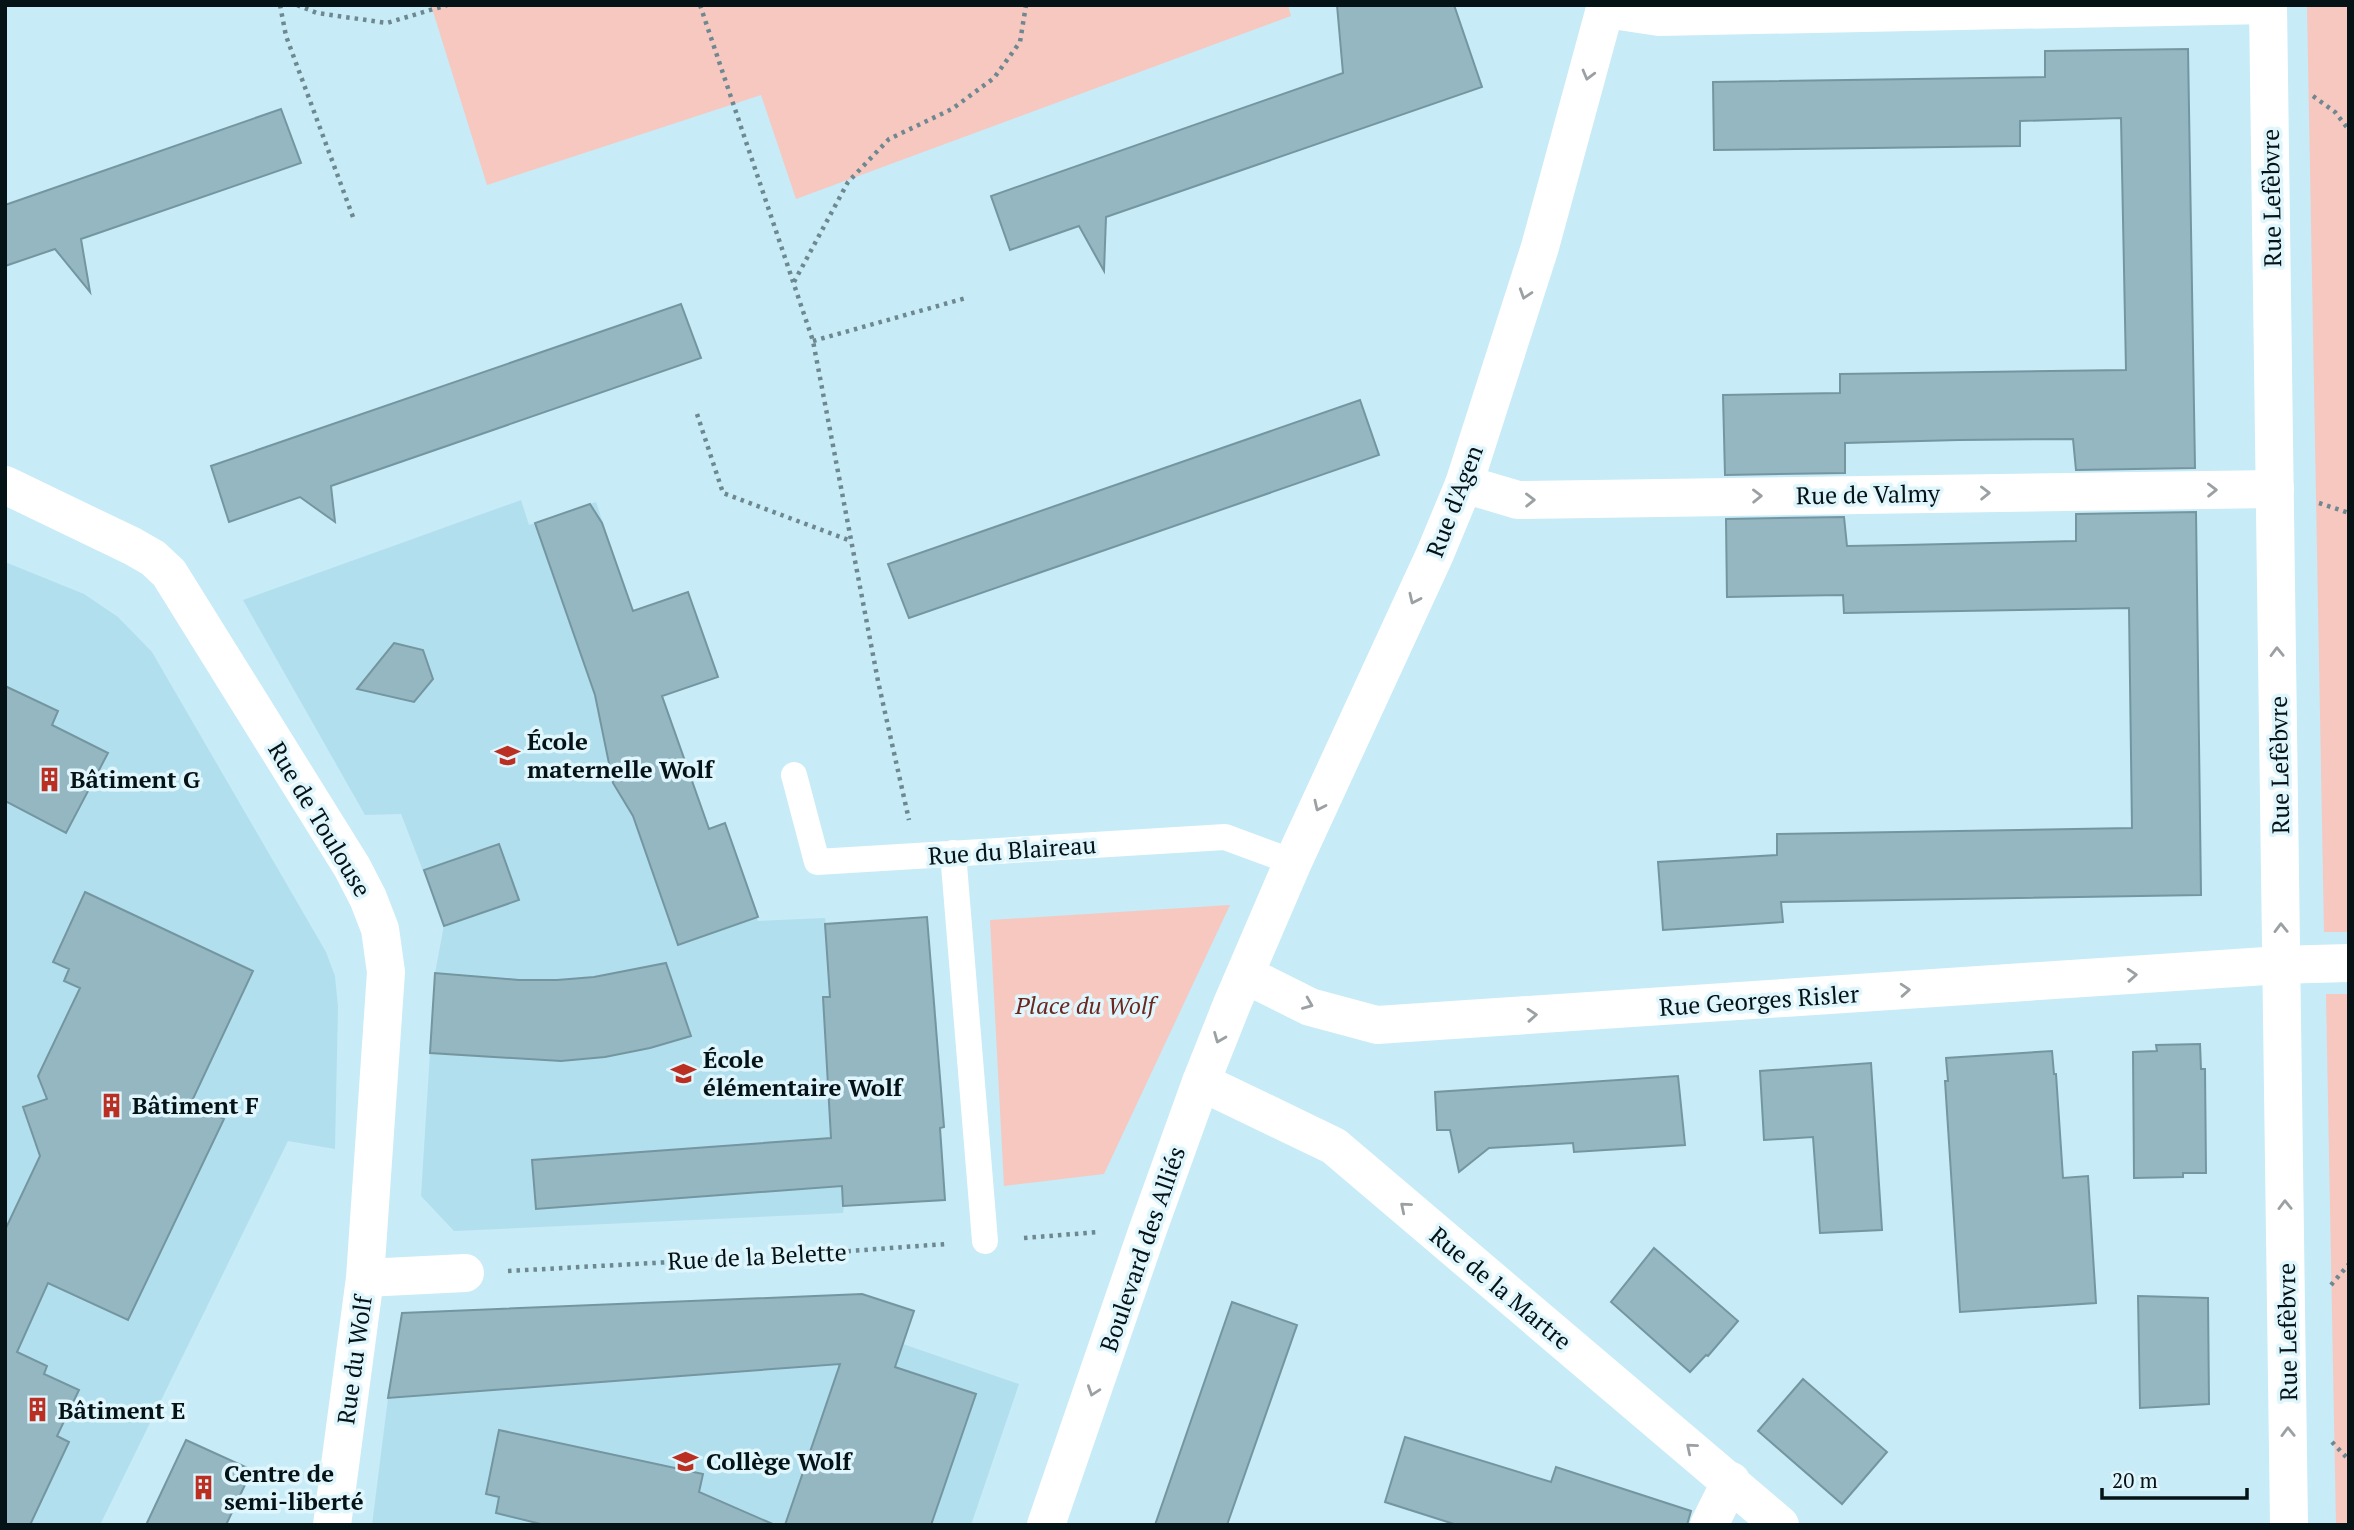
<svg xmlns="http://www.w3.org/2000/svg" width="2354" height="1530" viewBox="0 0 2354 1530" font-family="'PT Serif',serif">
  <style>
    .built { fill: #b2dfee }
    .park { fill: #f6c8c0 }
    .building { fill: #94b7c2; stroke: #7496a1; stroke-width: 2 }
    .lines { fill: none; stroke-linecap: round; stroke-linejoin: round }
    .path { stroke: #6e8890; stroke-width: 4.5; stroke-dasharray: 3.5 5; stroke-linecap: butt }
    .lane { stroke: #fff; stroke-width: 26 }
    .street { stroke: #fff; stroke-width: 38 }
    .secondary { stroke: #fff; stroke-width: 38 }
    .oneway { stroke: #9ba0a2 }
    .labels { text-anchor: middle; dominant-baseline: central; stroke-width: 7; stroke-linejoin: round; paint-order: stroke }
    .street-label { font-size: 24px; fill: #051216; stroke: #e0f6fd }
    .poi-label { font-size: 24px; font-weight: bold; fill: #051216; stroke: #e0f6fd; text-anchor: start }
    .park-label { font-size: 24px; font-style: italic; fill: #6c271f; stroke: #e0f6fd }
  </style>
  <rect width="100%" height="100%" fill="#c7ebf7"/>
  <path class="built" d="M521,500L529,525L596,502L633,611L688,592L718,677L663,697L709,828L725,823L758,921L825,918L826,924L927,917L932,990H934L937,1026H934L938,1092L941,1091L944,1127L940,1128L945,1200L844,1206L843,1213L454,1231L421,1196L435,973L444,925L401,814L365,815L243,600Z
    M5,562L84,594L118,617L152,652L326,952L335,976L338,1007L335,1149L288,1141L100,1525H5Z
    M864,1294L887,1303L903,1344L1019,1384L971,1525H372L388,1398L402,1313Z"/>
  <path class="park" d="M431,5H1288L1291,16L796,199L761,95L487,185Z
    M2307,5H2349V932H2324Z
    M1230,905L1104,1174L1004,1186L990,920Z
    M2326,994H2349V1525H2336Z"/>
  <path class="building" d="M1337,5H1454L1482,87L1106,217L1104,271L1079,226L1010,250L991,196L1343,73Z
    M2188,49L2195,468L2076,470L2073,439L1959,440L1845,443V473L1725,475L1723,395L1840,393V374L2126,370L2121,118L2020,121V146L1714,150L1713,82L2045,77V51Z
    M281,109L301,163L81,239L90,292L55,249L5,266V205Z
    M681,304L701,358L331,486L335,522L300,497L229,522L211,466Z
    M1360,400L1379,455L909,618L888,564Z
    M590,504L602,523L633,611L688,592L718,677L662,696L709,829L725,823L758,917L678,945L633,816L613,783L595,695L535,523Z
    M2196,512L2201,895L1781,902L1783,922L1663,930L1658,862L1777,855V834L2132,828L2129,608L1844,613L1843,595L1727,597L1726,519L1844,517L1847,546L1904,545L2076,541V514Z
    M394,643L423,650L433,679L414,702L357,689Z
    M5,686L58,711L52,725L108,753L66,833L5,801Z
    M499,844L519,900L444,926L424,870Z
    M85,892L253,971L191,1103L224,1119L128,1320L48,1283L17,1352L47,1366L44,1374L79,1390L57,1436L69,1442L30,1525H5V1230L40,1156L23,1107L47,1099L38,1076L80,988L64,981L69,969L53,962Z
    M927,917L944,1127L940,1128L945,1200L843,1206L842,1186L536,1209L532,1160L831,1138L823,997H830L825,924Z
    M666,963L691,1036L650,1048L605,1057L561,1061L430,1053L435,973L519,980H557L594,977Z
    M2200,1044L2201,1069H2205L2206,1173H2183V1177L2134,1178L2133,1052L2157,1051L2156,1045Z
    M2052,1051L2054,1074H2056L2063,1178L2088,1176L2096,1303L1960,1312L1945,1081H1948L1946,1058Z
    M1871,1063L1882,1230L1820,1233L1813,1137L1764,1140L1760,1071Z
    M1678,1076L1685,1145L1574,1152L1573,1143L1489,1148L1459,1172L1450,1130H1437L1435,1092Z
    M1654,1248L1738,1321L1708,1356L1706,1355L1690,1372L1611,1302Z
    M862,1294L914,1311L895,1367L976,1394L931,1525H785L840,1364L388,1398L402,1313Z
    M2138,1296L2208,1298L2209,1404L2140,1408Z
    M1232,1302L1297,1325L1227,1525H1155Z
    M1803,1379L1887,1452L1842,1504L1758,1431Z
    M499,1430L703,1474L699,1492L775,1525H545L496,1513L499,1497L486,1494Z
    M1405,1437L1551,1482L1556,1467L1691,1511L1687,1525H1457L1385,1502Z
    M186,1440L252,1470L226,1525H146Z"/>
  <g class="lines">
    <path class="path" d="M280,5L286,36L353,217
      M297,5L317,13L387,23L447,5
      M700,5L813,341L878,681L909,820
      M2313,96L2335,112L2349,130
      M794,282L848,182L889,139L952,109L994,78L1020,42L1026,5
      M813,341L966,298
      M697,414L723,493L851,541
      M2319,503L2349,513
      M1024,1238L1099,1232
      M508,1271L781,1256L946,1244
      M2331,1285L2349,1264
      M2332,1442L2349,1460"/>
    <path class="lane" d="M794,775L817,862L1225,837L1293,862
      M953,853L985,1241"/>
    <path class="street" d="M1606,9L1659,17L2268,5
      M1464,484L1518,500L2275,489
      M5,485L132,546L153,558L169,573L352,867L368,898L380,929L386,972L365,1278L332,1525
      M1246,975L1310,1007L1377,1025L2281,965L2349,963
      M1201,1082L1334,1146L1780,1525
      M365,1278L465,1273
      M1709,1525L1731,1481"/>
    <path class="secondary" d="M2268,5L2289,1525
      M1046,1525L1148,1229L1201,1082L1232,1004L1293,862L1435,554L1464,484L1540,247L1606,5"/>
  </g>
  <defs><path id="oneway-chevron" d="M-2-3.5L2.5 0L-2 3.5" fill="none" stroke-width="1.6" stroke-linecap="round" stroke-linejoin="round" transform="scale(1.75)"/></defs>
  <g class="oneway">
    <use href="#oneway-chevron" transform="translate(1588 75) rotate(105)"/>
    <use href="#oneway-chevron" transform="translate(1525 294) rotate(108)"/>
    <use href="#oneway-chevron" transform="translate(2212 490) rotate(-1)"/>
    <use href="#oneway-chevron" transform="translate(1985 493) rotate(-1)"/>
    <use href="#oneway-chevron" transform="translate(1757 496) rotate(-1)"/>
    <use href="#oneway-chevron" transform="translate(1530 500) rotate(-1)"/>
    <use href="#oneway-chevron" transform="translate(1414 599) rotate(115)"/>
    <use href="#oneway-chevron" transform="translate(2277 652) rotate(-91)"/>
    <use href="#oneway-chevron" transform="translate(1319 806) rotate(115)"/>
    <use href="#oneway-chevron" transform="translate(2281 928) rotate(-91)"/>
    <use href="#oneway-chevron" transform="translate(2132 975) rotate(-4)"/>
    <use href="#oneway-chevron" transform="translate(1905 990) rotate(-4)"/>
    <use href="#oneway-chevron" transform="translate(1308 1004) rotate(22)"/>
    <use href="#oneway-chevron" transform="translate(1532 1015) rotate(-4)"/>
    <use href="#oneway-chevron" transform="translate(1219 1038) rotate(112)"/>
    <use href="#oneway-chevron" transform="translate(2285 1205) rotate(-91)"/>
    <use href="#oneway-chevron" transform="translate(1405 1207) rotate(-140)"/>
    <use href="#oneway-chevron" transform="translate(1093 1391) rotate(109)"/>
    <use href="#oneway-chevron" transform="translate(2288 1432) rotate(-91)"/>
    <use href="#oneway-chevron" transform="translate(1691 1448) rotate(-140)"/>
  </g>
  <defs>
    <symbol id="school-bare" viewBox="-9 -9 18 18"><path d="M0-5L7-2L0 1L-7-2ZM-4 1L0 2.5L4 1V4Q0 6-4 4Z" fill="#bb2e22" stroke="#e0f6fd" stroke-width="2.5" paint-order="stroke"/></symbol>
    <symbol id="building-bare" viewBox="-9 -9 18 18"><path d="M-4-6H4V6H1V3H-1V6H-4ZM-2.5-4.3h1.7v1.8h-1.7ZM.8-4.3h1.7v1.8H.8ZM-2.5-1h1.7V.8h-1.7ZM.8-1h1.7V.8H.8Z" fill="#bb2e22" stroke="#e0f6fd" stroke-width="2.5" paint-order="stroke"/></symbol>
  </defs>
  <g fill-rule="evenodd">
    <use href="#school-bare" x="490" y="738" width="35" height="35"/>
    <use href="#building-bare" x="32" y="762" width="35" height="35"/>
    <use href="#school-bare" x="666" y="1056" width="35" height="35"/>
    <use href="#building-bare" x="94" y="1088" width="35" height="35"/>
    <use href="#building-bare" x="20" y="1392" width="35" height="35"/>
    <use href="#school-bare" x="668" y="1444" width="35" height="35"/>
    <use href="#building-bare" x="186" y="1470" width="35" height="35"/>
  </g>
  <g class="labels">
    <g class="street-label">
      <text transform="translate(2271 198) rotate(-91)">Rue Lefèbvre</text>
      <text transform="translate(1868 494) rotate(-1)">Rue de Valmy</text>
      <text transform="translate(1454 501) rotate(-69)">Rue d'Agen</text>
      <text transform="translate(2279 765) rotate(-91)">Rue Lefèbvre</text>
      <text transform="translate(320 819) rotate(59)">Rue de Toulouse</text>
      <text transform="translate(1012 850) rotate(-4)">Rue du Blaireau</text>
      <text transform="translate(1759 1000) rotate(-4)">Rue Georges Risler</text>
      <text transform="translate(1142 1249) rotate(-71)">Boulevard des Alliés</text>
      <text transform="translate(757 1256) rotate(-3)">Rue de la Belette</text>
      <text transform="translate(1501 1288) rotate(40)">Rue de la Martre</text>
      <text transform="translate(2287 1332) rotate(-91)">Rue Lefèbvre</text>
      <text transform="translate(354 1360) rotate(-82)">Rue du Wolf</text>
    </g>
    <g class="poi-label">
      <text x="527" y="741">École<tspan x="527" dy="28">maternelle Wolf</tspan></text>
      <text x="70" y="779">Bâtiment G</text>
      <text x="703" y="1059">École<tspan x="703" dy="28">élémentaire Wolf</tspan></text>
      <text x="132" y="1105">Bâtiment F</text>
      <text x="58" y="1410">Bâtiment E</text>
      <text x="706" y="1461">Collège Wolf</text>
      <text x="224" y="1473">Centre de<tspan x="224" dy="28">semi-liberté</tspan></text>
    </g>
    <g class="park-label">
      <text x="1085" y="1005">Place du Wolf</text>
    </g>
  </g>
  <rect width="2354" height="1530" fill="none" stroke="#051216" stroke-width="14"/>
  <path d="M2102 1488v10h145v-10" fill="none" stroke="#051216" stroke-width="3.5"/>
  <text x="2112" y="1488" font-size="21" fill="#051216" stroke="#e0f6fd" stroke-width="5" paint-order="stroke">20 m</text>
</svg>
